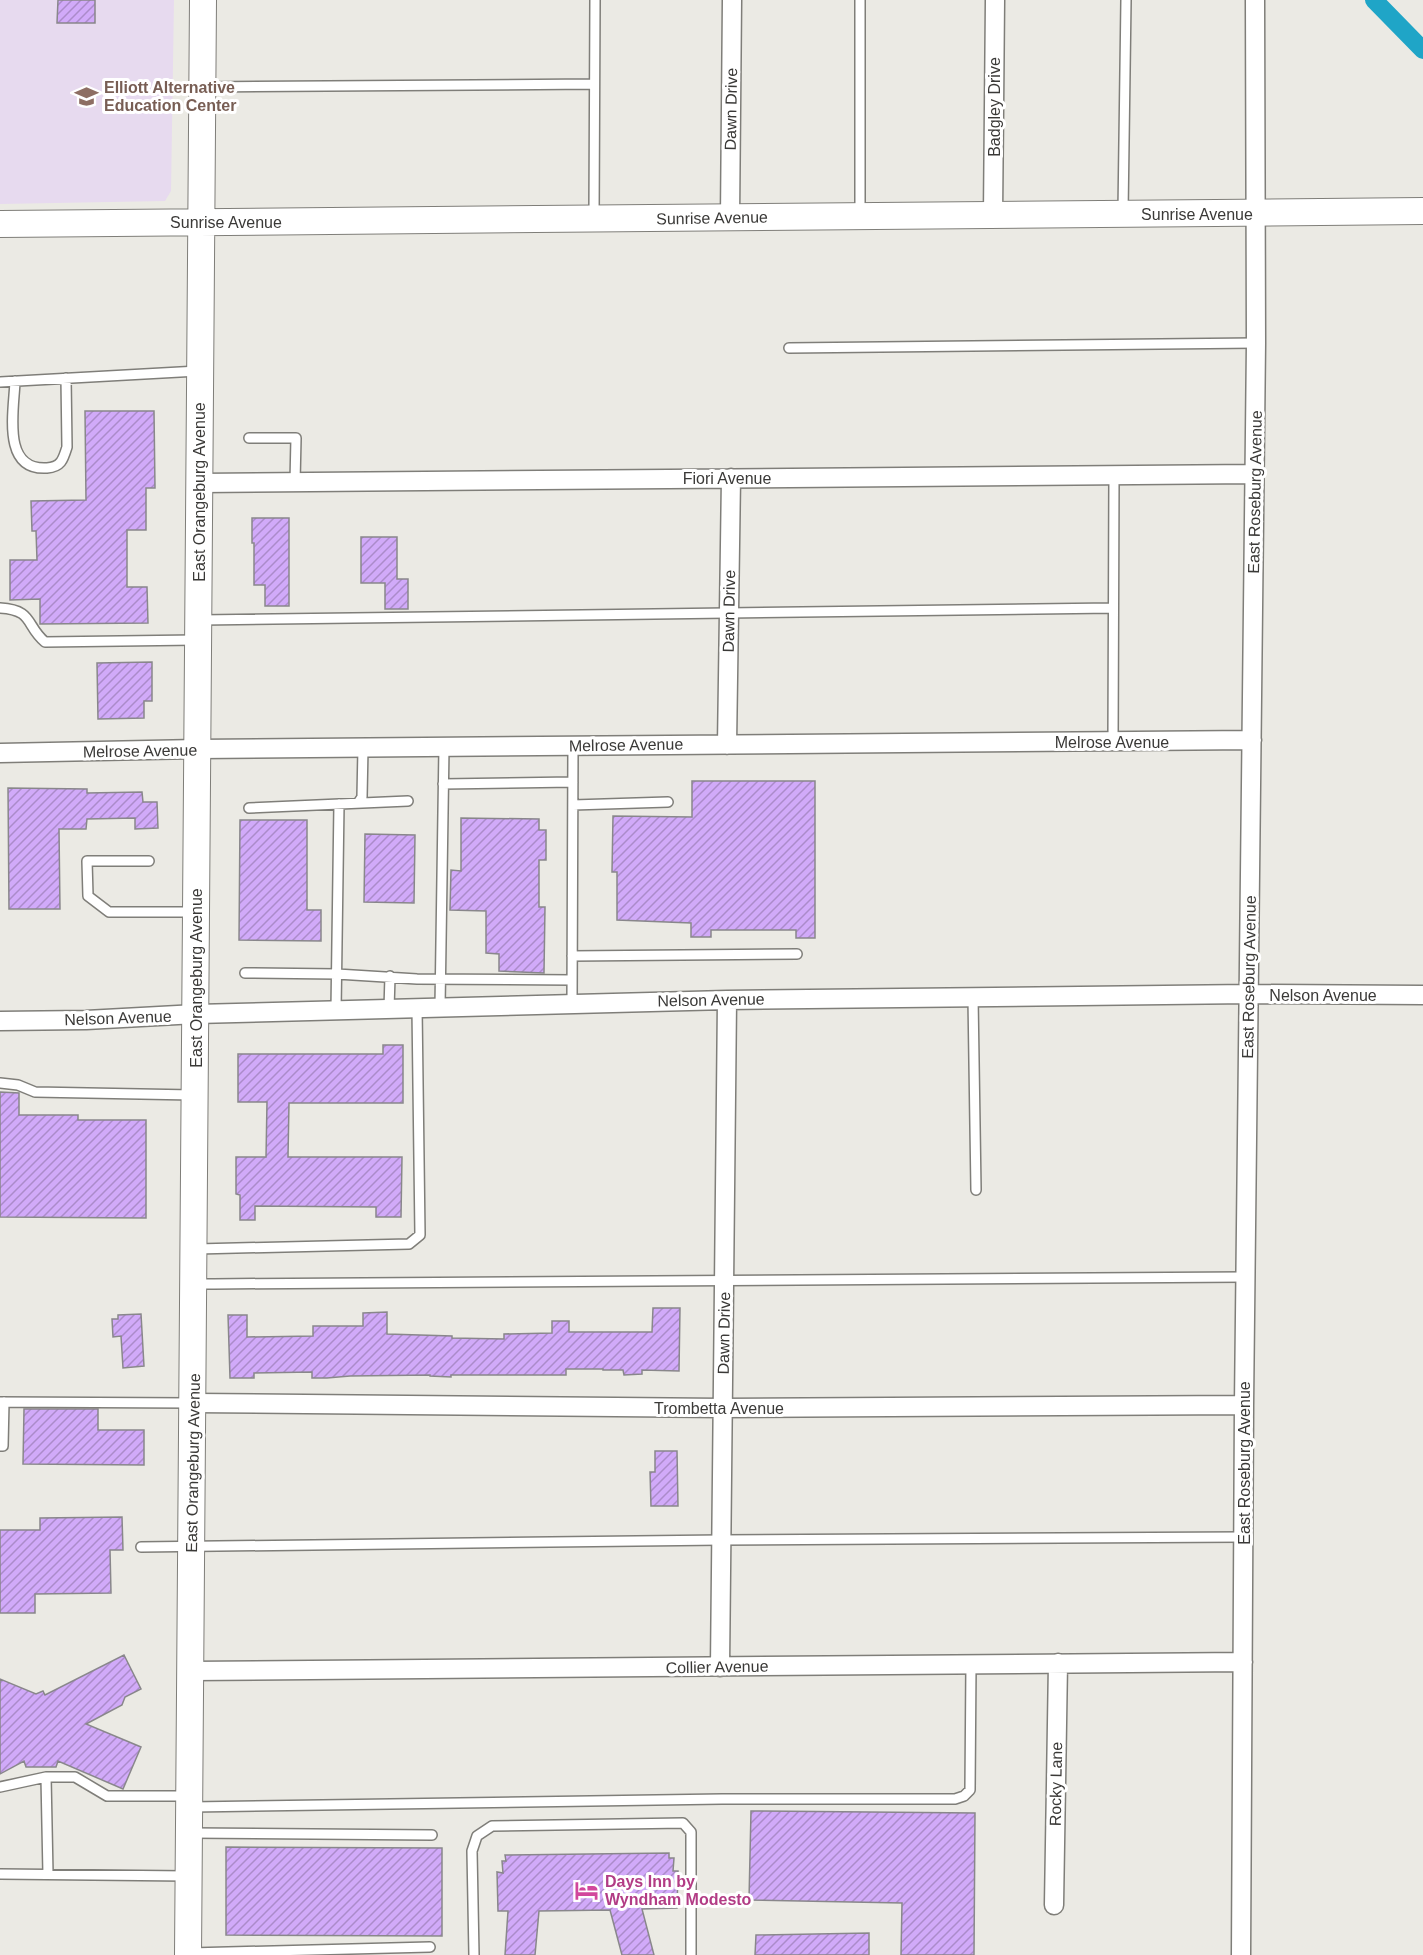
<svg xmlns="http://www.w3.org/2000/svg" width="1423" height="1955" viewBox="0 0 1423 1955" font-family="Helvetica,sans-serif">
  <style>
    .education { fill: #e7daef }
    .lines { fill: none; stroke-linecap: round; stroke-linejoin: round }
    .canal { stroke: #1fa5c7; stroke-width: 18 }
    .building { fill: url(#building-hatch); stroke: #89878b; stroke-width: 1.5 }
    .lane-casing { stroke: #7f7e79; stroke-width: 12 }
    .street-casing { stroke: #7f7e79; stroke-width: 21 }
    .secondary-casing { stroke: #7f7e79; stroke-width: 28 }
    .lane { stroke: #fff; stroke-width: 9 }
    .street { stroke: #fff; stroke-width: 18 }
    .secondary { stroke: #fff; stroke-width: 26 }
    .labels { text-anchor: middle; dominant-baseline: central; stroke-width: 6; stroke-linejoin: round; paint-order: stroke }
    .education-label { font-size: 16px; font-weight: bold; fill: #785e54; stroke: #fff; text-anchor: start }
    .street-label { font-size: 16px; fill: #3a3937; stroke: #fff }
    .hotel-label { font-size: 16px; font-weight: bold; fill: #b23c85; stroke: #fff; text-anchor: start }
  </style>
  <defs>
    <pattern id="building-hatch" width="6" height="6" patternUnits="userSpaceOnUse" patternTransform="scale(1.5)"><rect width="6" height="6" fill="#d1aaf9"/><path d="M-1 1l2-2M0 6l6-6M5 7l2-2" fill="none" stroke="#ab8bca"/></pattern>
  </defs>
  <rect width="100%" height="100%" fill="#ebeae4"/>
  <path class="education" d="M0,0H174L171,191L165,201L0,204Z"/>
  <g class="lines">
    <path class="canal" d="M1374,0L1423,50"/>
  </g>
  <path class="building" d="M58,0H95V23H57Z
    M85,411H154L155,488H146V530H127V587H147L148,623L40,624V599L10,600V560H37L36,531H32L31,501L86,500Z
    M252,518H289V606H265V585H254V543H252Z
    M361,537H397V579H408V609H385V583H361Z
    M152,662V701H144V718L98,719L97,663Z
    M692,781H815V938H796V930H711V937H691V923L617,920V872H612L613,816L692,817Z
    M8,788L87,789V793L142,792L143,802H157L158,828L135,829V818L87,819L86,829H59L60,909H9Z
    M461,818L539,819V830H546V860H539V907H545L544,973L499,971V954L486,953V911L450,910L451,870L461,871Z
    M240,820H307V910H321V941L239,940Z
    M365,834L415,835L414,903L364,902Z
    M383,1045H403V1103H289L288,1157H402L401,1217H376V1207L255,1206V1220H240V1195L236,1194V1157H266L267,1102H238V1054H383Z
    M0,1092L19,1093V1115H78V1120H146V1218L0,1217Z
    M653,1308H680L679,1371L642,1370V1374L624,1375L623,1370H603V1369H566V1375H451V1377L430,1376V1375L350,1376L327,1378H312V1372L254,1373V1378H230L228,1315H247V1337L313,1336V1326H363V1313L387,1312V1334L452,1336V1338L504,1339V1334L552,1333V1321H569V1332H652Z
    M141,1314L144,1366L123,1368L121,1336L113,1337L112,1319H118V1315Z
    M24,1409H98V1430H144V1465L23,1464Z
    M655,1451H677L678,1506H651L650,1472H655Z
    M122,1517L123,1550H110L111,1593L35,1594V1613H0V1530H40V1518Z
    M124,1655L141,1689L125,1697L122,1705L86,1724L141,1747L123,1789L58,1761L56,1767H26L24,1761L0,1774V1679L36,1694L43,1691L45,1695Z
    M751,1811L975,1813L974,1955H901L902,1903L749,1900Z
    M226,1847L442,1848V1936L226,1935Z
    M669,1853V1858H674L673,1871H678L677,1908L642,1909L654,1955H622L610,1910L539,1911L535,1955H505L508,1911H498L497,1872L503,1873L502,1861H506L505,1855Z
    M869,1933V1955H755L756,1935Z"/>
  <g class="lines">
    <defs>
      <path id="lane" d="M203,87L594,84
        M1123,212L1126,0
        M860,214V0
        M594,217L595,0
        M789,348L1256,343
        M15,381C14,410 1,471 47,468C61,467 63,460 67,447L66,378
        M0,382L198,371
        M249,438H296L295,482
        M0,608C34,610 25,625 45,642L196,640
        M201,620L1113,608
        M1113,742L1114,475
        M443,784L573,782
        M358,803L362,797L363,748
        M573,805L668,802
        M249,808L408,801
        M149,861H87L88,896L109,912H194
        M572,956L797,954
        M245,973L337,974L417,979L572,980
        M973,997L976,1190
        M572,1004L573,746
        M440,1007L444,747
        M389,1009L390,976
        M336,1010L339,804
        M0,1083L18,1085L35,1092L193,1095
        M197,1249L409,1244L420,1235L417,1008
        M196,1284C546,1282 896,1277 1245,1277
        M0,1402L191,1403
        M0,1446H3L4,1402
        M141,1547L722,1540L1243,1537
        M46,1777L48,1874
        M0,1787L46,1777H75L107,1796H186
        M192,1807L722,1799H955L964,1796L970,1790L971,1664
        M191,1833L432,1835
        M0,1874L187,1876
        M190,1953L430,1947
        M474,1955L472,1851L477,1836L492,1826L683,1823L691,1832V1955"/>
      <path id="street" d="M993,215L995,0
        M730,218L732,0
        M200,483L1255,474
        M727,745L731,478
        M0,753L197,749L1252,740
        M0,1021L86,1020L196,1014L727,1000L1249,994L1423,995
        M193,1403L723,1408L1244,1405
        M720,1667L727,1000
        M191,1671L1243,1662
        M1054,1905L1058,1663
        M1241,1955L1244,1405L1256,343L1255,0"/>
      <path id="secondary" d="M0,224L1423,211
        M188,1955L203,0"/>
    </defs>
    <use href="#lane" class="lane-casing"/>
    <use href="#street" class="street-casing"/>
    <use href="#secondary" class="secondary-casing"/>
    <use href="#lane" class="lane"/>
    <use href="#street" class="street"/>
    <use href="#secondary" class="secondary"/>
  </g>
  <defs>
    <symbol id="school-bare" viewBox="-9 -9 18 18"><path d="M0-5L7-2L0 1L-7-2ZM-4 1L0 2.5L4 1V4Q0 6-4 4Z" fill="#8d6e63" stroke="#fff" stroke-width="2.5" paint-order="stroke"/></symbol>
    <symbol id="hotel-bare" viewBox="-9 -9 18 18"><path d="M-6-4.5h1.5V1H6V5H4.5V3h-9V5H-6ZM-4 0a1.8 1.8 0 1 1 3.6 0ZM.5 0V-2.5h3Q6-2.5 6 0Z" fill="#d1479c" stroke="#fff" stroke-width="2.5" paint-order="stroke"/></symbol>
  </defs>
  <g fill-rule="evenodd">
    <use href="#school-bare" x="70" y="80" width="33" height="33"/>
    <use href="#hotel-bare" x="570" y="1874" width="33" height="33"/>
  </g>
  <g class="labels">
    <g class="education-label">
      <text x="104" y="87">Elliott Alternative<tspan x="104" dy="18">Education Center</tspan></text>
    </g>
    <g class="street-label">
      <text transform="translate(994 107) rotate(-90)">Badgley Drive</text>
      <text transform="translate(731 109) rotate(-89)">Dawn Drive</text>
      <text x="1197" y="214">Sunrise Avenue</text>
      <text transform="translate(712 218) rotate(-1)">Sunrise Avenue</text>
      <text x="226" y="222">Sunrise Avenue</text>
      <text x="727" y="478">Fiori Avenue</text>
      <text transform="translate(199 492) rotate(-90)">East Orangeburg Avenue</text>
      <text transform="translate(1255 492) rotate(-89)">East Roseburg Avenue</text>
      <text transform="translate(729 611) rotate(-89)">Dawn Drive</text>
      <text x="1112" y="742">Melrose Avenue</text>
      <text transform="translate(626 745) rotate(-1)">Melrose Avenue</text>
      <text transform="translate(140 751) rotate(-1)">Melrose Avenue</text>
      <text transform="translate(1249 977) rotate(-89)">East Roseburg Avenue</text>
      <text transform="translate(196 978) rotate(-90)">East Orangeburg Avenue</text>
      <text x="1323" y="995">Nelson Avenue</text>
      <text transform="translate(711 1000) rotate(-1)">Nelson Avenue</text>
      <text transform="translate(118 1018) rotate(-2)">Nelson Avenue</text>
      <text transform="translate(724 1333) rotate(-89)">Dawn Drive</text>
      <text x="719" y="1408">Trombetta Avenue</text>
      <text transform="translate(193 1463) rotate(-89)">East Orangeburg Avenue</text>
      <text transform="translate(1244 1463) rotate(-90)">East Roseburg Avenue</text>
      <text transform="translate(717 1667) rotate(-1)">Collier Avenue</text>
      <text transform="translate(1056 1784) rotate(-89)">Rocky Lane</text>
    </g>
    <g class="hotel-label">
      <text x="605" y="1881">Days Inn by<tspan x="605" dy="18">Wyndham Modesto</tspan></text>
    </g>
  </g>
</svg>
